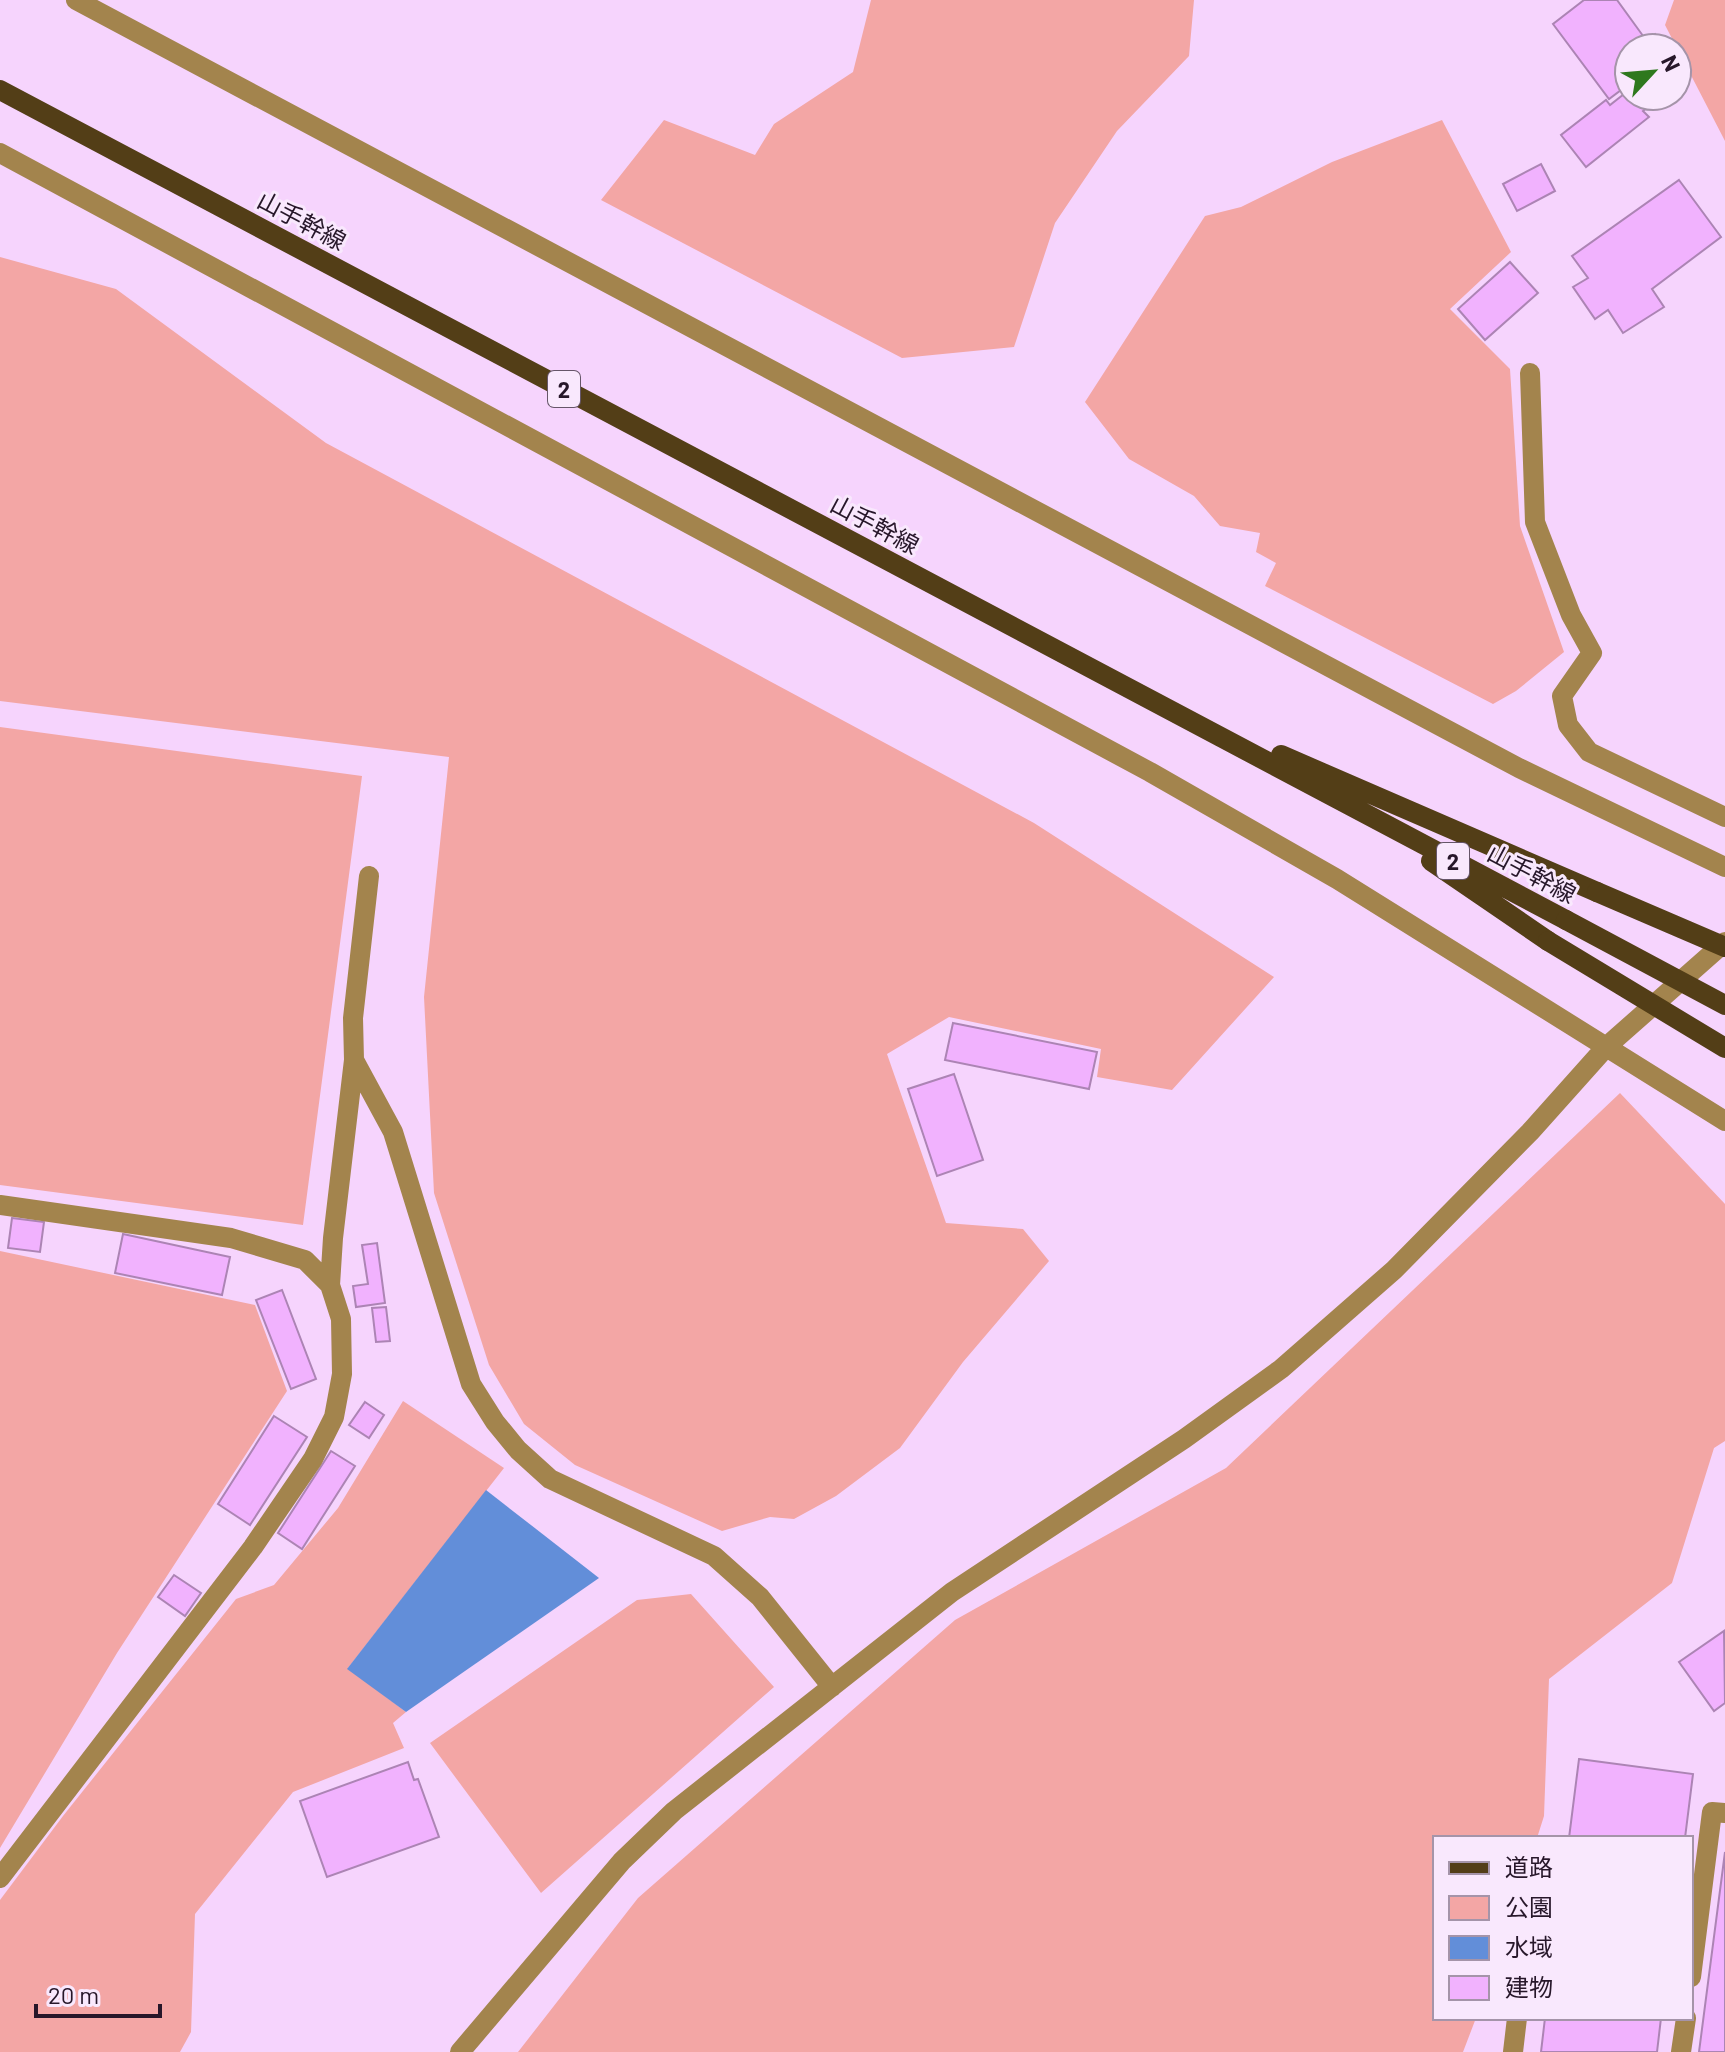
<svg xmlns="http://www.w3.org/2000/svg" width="1725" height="2052" viewBox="0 0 1725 2052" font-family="Barlow,'Noto Sans JP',sans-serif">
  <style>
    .green { fill: #f3a6a5 }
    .water { fill: #628ed9 }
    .building { fill: #f1b2fe; stroke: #ac84b4; stroke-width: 2 }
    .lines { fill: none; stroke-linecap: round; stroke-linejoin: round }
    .minor { stroke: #a3844d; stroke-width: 20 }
    .major { stroke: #533e17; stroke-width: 20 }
    .major-bridge { stroke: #533e17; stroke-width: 20 }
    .labels { text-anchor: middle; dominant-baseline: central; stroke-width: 6; stroke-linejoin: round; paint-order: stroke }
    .shield { fill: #f9e8fd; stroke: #665669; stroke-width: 2 }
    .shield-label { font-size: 22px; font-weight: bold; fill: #27172a }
    .street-label { font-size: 24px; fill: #27172a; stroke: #f9e8fd }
  </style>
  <rect width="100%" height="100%" fill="#f6d4fd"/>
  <path class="green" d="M871,0H1194L1189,56L1117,131L1055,223L1014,347L902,358L601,200L664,120L755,155L774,124L853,72Z
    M1674,0H1725V141L1665,25Z
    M1442,120L1511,252L1450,309L1510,369L1520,526L1564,652L1516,691L1493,704L1265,586L1276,563L1256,552L1260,533L1220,526L1194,496L1129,459L1085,402L1205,216L1241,207L1332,162Z
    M0,257L116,289L326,443L1034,823L1274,977L1172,1090L1097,1077L1101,1049L949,1017L887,1054L946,1223L1023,1229L1049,1261L963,1362L900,1448L836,1496L794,1519L770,1517L722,1531L575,1465L524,1424L489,1365L434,1193L424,997L449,757L0,701Z
    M0,727L362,776L303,1225L0,1185Z
    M1620,1093L1725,1204V1441L1714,1448L1672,1583L1549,1679L1544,1816L1537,1838H1435V2018H1476L1463,2052H518L638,1898L955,1620L1226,1468Z
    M0,1251L255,1305L287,1391L117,1653L0,1848Z
    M403,1401L504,1468L348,1668L406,1712L393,1723L404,1748L293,1792L195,1914L191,2032L180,2052H0V1900L63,1816L236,1599L274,1585L338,1508Z
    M691,1594L774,1687L541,1893L430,1743L637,1600Z"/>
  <path class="water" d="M486,1490L599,1578L406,1712L347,1669Z"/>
  <path class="building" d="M1584,0H1617L1646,40L1655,34L1666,48H1629V84L1609,99L1553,24Z
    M1629,90V96H1662L1643,111L1649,117L1586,167L1561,135L1606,100L1610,105Z
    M1541,164L1555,191L1517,211L1503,184Z
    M1679,180L1721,237L1652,289L1664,307L1623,333L1608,310L1595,319L1573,287L1588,278L1572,256Z
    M1510,262L1538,293L1485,340L1458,309Z
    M953,1023L1097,1052L1089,1089L945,1060Z
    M954,1074L983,1160L937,1176L908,1089Z
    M12,1218L44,1222L40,1252L8,1248Z
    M123,1234L230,1257L222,1295L115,1273Z
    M377,1243L385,1303L356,1307L353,1286L368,1284L362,1245Z
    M282,1290L316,1379L291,1389L256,1300Z
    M386,1307L390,1341L376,1342L372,1308Z
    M365,1402L384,1415L369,1438L349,1425Z
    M274,1416L307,1437L250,1525L218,1504Z
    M331,1451L355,1466L302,1549L278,1533Z
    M174,1575L201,1593L185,1616L158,1597Z
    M1724,1631L1725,1703L1714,1711L1679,1662Z
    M1579,1759L1693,1774L1685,1838H1569Z
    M408,1762L414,1780L418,1779L439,1837L327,1877L300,1801Z
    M1725,1852V2052H1699Z
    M1545,2018H1661L1657,2052H1541Z"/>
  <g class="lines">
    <path class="minor" d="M76,0L1519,768L1725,867
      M0,153L1150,772L1337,879L1725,1121
      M1530,373L1535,522L1571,615L1592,653L1562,696L1568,725L1589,752L1725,817
      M354,1060L393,1132L471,1384L495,1422L518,1450L550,1479L714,1556L760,1597L832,1687
      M0,1205L231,1238L305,1260L330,1285
      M0,1878L253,1547L313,1459L334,1417L342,1374L341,1319L330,1285L333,1238L354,1060L353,1018L369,876
      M1691,1977L1712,1812L1725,1813
      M460,2052L622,1861L674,1811L952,1592L1184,1439L1281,1369L1394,1270L1530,1132L1606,1047L1725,942
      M1513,2052L1517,2018
      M1681,2052L1686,2018"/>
    <path class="major" d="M0,90L1566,920
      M1281,755L1597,892
      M1431,861L1548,941"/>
    <path class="major-bridge" d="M1597,892L1725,947
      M1566,920L1725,1005
      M1548,941L1725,1048"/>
  </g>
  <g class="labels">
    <g class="shield">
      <rect x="548" y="371" width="32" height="36" rx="6"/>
      <rect x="1437" y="843" width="32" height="36" rx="6"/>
    </g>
    <g class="shield-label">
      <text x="564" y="389">2</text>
      <text x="1453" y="861">2</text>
    </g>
    <g class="street-label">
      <text transform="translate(302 220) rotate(28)">山手幹線</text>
      <text transform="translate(875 524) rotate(28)">山手幹線</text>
      <text transform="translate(1532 873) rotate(28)">山手幹線</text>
    </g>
  </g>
  <rect x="1433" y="1836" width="260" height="184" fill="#f9e8fd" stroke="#a594a9" stroke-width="2"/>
  <rect x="1449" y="1862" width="40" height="12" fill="#533e17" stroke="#a594a9" stroke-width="2"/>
  <text x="1505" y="1876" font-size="24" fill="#27172a">道路</text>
  <rect x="1449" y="1896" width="40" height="24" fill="#f3a6a5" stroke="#a594a9" stroke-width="2"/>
  <text x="1505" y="1916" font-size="24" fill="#27172a">公園</text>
  <rect x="1449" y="1936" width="40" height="24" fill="#628ed9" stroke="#a594a9" stroke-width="2"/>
  <text x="1505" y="1956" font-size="24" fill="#27172a">水域</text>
  <rect x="1449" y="1976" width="40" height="24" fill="#f1b2fe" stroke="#a594a9" stroke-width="2"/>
  <text x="1505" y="1996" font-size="24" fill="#27172a">建物</text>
  <g transform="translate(1653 72) rotate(64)"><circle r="38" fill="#f9e8fd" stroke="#a594a9" stroke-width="2"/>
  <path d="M0-6L14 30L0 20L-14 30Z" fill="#2e781e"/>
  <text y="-12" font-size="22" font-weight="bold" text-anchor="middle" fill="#27172a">N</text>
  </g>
  <path d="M36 2004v12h124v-12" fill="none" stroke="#27172a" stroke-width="4"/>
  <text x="48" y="2004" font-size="24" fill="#27172a" stroke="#f9e8fd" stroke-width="6" paint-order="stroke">20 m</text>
</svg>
